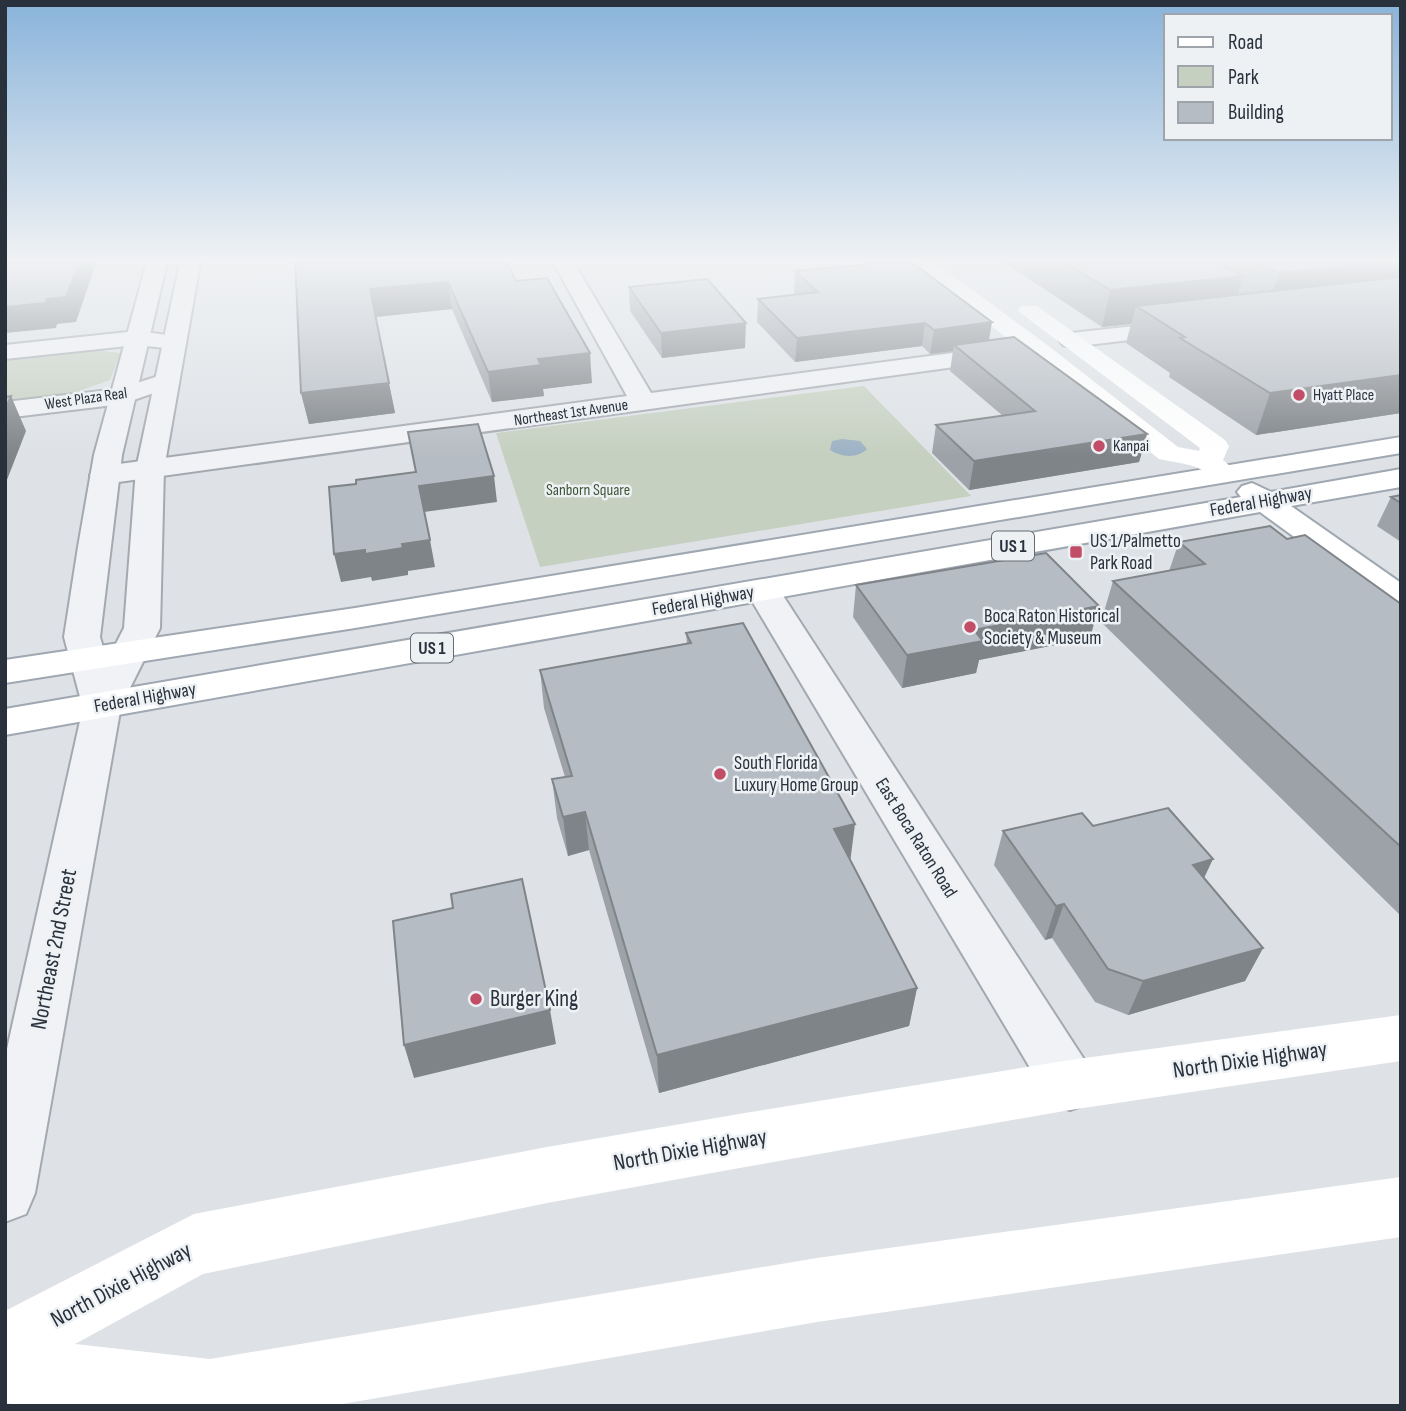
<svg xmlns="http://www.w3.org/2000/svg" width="1406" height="1411" viewBox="0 0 1406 1411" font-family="'Sofia Sans Condensed',sans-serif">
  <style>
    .green { fill: #c5d0c0 }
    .water { fill: #9cb2c4 }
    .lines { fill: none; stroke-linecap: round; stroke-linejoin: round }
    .minor-casing { stroke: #a4a9b0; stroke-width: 4 }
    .tertiary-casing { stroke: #a4a9b0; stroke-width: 4 }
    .primary-casing { stroke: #9fa7b1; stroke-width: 4 }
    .minor { fill: #f1f2f5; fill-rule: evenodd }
    .tertiary { fill: #f1f2f5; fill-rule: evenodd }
    .secondary { fill: #fff; fill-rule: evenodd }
    .primary { fill: #fff; fill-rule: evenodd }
    .wall { fill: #9da2a8 }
    .shaded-wall { fill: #7f8488 }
    .building { fill: #b6bcc3; stroke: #7f8488; stroke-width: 2 }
    .poi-dot { fill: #c24d66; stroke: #edf1f4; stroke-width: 2.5 }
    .labels { text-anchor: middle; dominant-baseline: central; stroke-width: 5; stroke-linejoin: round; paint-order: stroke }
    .far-poi-label { font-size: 16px; fill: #29313c; stroke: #edf1f4; text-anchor: start }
    .far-street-label { font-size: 16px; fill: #29313c; stroke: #edf1f4 }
    .far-park-label { font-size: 16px; fill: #3f5637; stroke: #edf1f4 }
    .shield { fill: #edf1f4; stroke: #646b73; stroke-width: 2 }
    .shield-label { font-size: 18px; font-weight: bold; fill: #29313c }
    .street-label { font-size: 19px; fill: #29313c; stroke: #edf1f4 }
    .poi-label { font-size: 19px; fill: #29313c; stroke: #edf1f4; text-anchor: start }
    .near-street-label { font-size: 23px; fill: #29313c; stroke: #edf1f4 }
    .near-poi-label { font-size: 23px; fill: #29313c; stroke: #edf1f4; text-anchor: start }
  </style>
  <rect width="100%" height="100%" fill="#dee2e6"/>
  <path class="green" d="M86,349L121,353L110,380L71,394L5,401V358Z
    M864,386L971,496L540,567L496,433Z"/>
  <path class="water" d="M842,439L860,441L867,449C857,459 841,457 830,450L832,441Z"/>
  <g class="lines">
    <defs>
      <path id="minor" d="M551,258H571L651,393L1005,346L1013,348L1017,353L1013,358L1005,360L104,484L94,481L90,475L94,469L104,466L627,396Z
        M1180,321L1188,323L1191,328L1188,333L1071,347L1063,345L1059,340L1063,335L1071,333Z
        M137,331L182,337L186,342L182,347L174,349L137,345L5,359V345Z
        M165,374L174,376L177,381L174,386L122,404L5,418V402L118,389Z
        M763,581L775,584L780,591L1089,1067L1097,1085L1089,1103L1070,1110L1051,1103L746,591L751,584Z"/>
      <path id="tertiary" d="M148,258H168L122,455L100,637L107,661L124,628L136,469L181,258H201L164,469L160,628L121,706L35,1193L26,1214L5,1222V1058L84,703L80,697L64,637L78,547L94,455Z"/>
      <path id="primary" d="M1401,437V453L355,628L5,683V660L355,608Z
        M1401,469V487L1291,506L1401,583V609L1389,606L1260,512L5,735V709L1241,497L1237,492L1242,486L1252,483L1271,492Z"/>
    </defs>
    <use href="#minor" class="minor-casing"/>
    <use href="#tertiary" class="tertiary-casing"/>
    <use href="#primary" class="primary-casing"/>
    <use href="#minor" class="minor"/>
    <use href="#tertiary" class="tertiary"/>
    <path class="secondary" d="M906,258H929L1046,344L1178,447L1199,451L1200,448L1018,311L1021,306H1037L1225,440L1229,446L1223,460L1238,473L1234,479C1217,483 1213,475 1198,468C1187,463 1171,462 1159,459Z
      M1401,1015V1061L1070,1110L745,1167L547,1203L203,1274L75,1344L210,1359L817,1258L1401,1177V1237L817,1322L331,1406H27L5,1403V1311L194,1214L547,1147L745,1113L1070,1060Z"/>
    <use href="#primary" class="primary"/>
  </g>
  <path class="wall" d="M295,258L516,281L592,383L543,389L544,396L492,402L452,309L375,317L395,413L309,424L301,393Z
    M867,258H906L989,340L1147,434L1139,462L969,490L932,453L936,425L1003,416L950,371L953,351L930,354L922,346L795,362L757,322L758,299L795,295L794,293L795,271L867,264Z
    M997,258H1401V413L1256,435L1169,377L1170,373L1126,343L1131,324L1102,327Z
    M629,287L745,348L662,358L630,311Z
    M1401,495V542L1377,526L1391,497Z
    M1287,539L1401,604V916L1101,622L1113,581L1169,571L1179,542Z
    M856,585L1090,638L979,660L976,673L902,688L853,617Z
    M686,633L851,861L917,988L909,1026L659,1093L589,850L568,856L557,818L552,779L565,777L544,708L540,670L687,644Z
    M1093,826L1204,878L1263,948L1245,981L1128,1015L1095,1002L1052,938L1045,940L994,865L1003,831Z"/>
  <path class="shaded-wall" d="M81,258H98L76,322L57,324L56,328L5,333V307Z
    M1401,260V293L1268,308L1279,273Z
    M1243,276L1232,312L1136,306L1131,324L1102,327L1110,290Z
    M448,282L452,309L375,317L370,289Z
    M992,322L988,346L954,345L953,351L930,354L934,330Z
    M746,323L745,348L662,358L661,333Z
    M925,323L922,346L795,362L797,338Z
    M590,353L592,383L543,389L544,396L492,402L488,372L538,359Z
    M1401,375V413L1256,435L1270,393Z
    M389,383L395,413L309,424L301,393Z
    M11,396L26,431L5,485V410Z
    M1147,434L1139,462L969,490L974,461Z
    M494,476L497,502L424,512L419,486Z
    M430,540L435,567L408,571V575L372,581L371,577L341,582L334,554Z
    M1099,606L1090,638L979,660L976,673L902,688L907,655L974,630Z
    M585,812L589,850L568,856L563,817Z
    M855,824L850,863L834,829Z
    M1213,859L1197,893L1193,865Z
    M1064,904L1052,938L1045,940L1056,906Z
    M1263,948L1245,981L1128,1015L1143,981Z
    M917,988L909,1026L659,1093L657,1055Z
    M550,1010L556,1044L414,1078L404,1045Z"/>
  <path class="building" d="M5,258H81L66,297L47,299L46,303L5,307Z
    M295,258H505L516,281L547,278L590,353L538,359L541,365L488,372L448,282L370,289L389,383L301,393Z
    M871,258H906L992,322L934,330L925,323L797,338L758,299L818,292L795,271L872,264Z
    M1057,258H1209L1243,276L1110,290Z
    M1250,258H1401V260L1279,273Z
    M1401,277V375L1270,393L1180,338L1185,337L1136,306Z
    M707,279L746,323L661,333L629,287Z
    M1014,337L1147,434L974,461L936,425L1035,411L954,345Z
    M11,396L5,410V397Z
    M478,424L494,476L419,486L430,540L402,544L403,548L365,554V550L334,554L329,487L356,484V480L416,472L408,432Z
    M1401,495V503L1391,497Z
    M1270,526L1287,539L1305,535L1401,604V847L1113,581L1205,564L1179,542Z
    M1046,553L1099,606L974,630L983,641L907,655L856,585Z
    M743,623L855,824L834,829L917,988L657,1055L585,812L563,817L552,779L572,776L540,670L691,643L686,633Z
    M1168,808L1213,859L1193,865L1263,948L1143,981L1108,969L1064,904L1056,906L1003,831L1082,813L1093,826Z
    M522,879L550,1010L404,1045L393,921L453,908L451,894Z"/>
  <linearGradient id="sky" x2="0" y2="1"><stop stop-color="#89b3da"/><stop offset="0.57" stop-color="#f0f2f4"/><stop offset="1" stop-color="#f0f2f4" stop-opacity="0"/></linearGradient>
  <rect width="1406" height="456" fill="url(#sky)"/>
  <g class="poi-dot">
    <circle cx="1299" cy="395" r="7"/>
    <circle cx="1099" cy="446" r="7"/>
    <rect x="1069" y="545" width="14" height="14" rx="3.5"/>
    <circle cx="970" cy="627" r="7"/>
    <circle cx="720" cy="774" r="7"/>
    <circle cx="476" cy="999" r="7"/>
  </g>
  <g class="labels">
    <g class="far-poi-label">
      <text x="1313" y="395">Hyatt Place</text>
      <text x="1113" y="446">Kanpai</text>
    </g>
    <g class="far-street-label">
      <text transform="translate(86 399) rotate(-8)">West Plaza Real</text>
      <text transform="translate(571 413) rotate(-8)">Northeast 1st Avenue</text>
    </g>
    <g class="far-park-label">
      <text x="588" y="490">Sanborn Square</text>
    </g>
    <g class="shield">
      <rect x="992" y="531.5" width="42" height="29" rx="5"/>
      <rect x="411" y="633.5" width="42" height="29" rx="5"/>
    </g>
    <g class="shield-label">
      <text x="1013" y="546">US 1</text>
      <text x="432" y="648">US 1</text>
    </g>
    <g class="street-label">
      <text transform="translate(1261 502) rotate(-10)">Federal Highway</text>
      <text transform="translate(703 601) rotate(-10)">Federal Highway</text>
      <text transform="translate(145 698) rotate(-10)">Federal Highway</text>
      <text transform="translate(916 838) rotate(58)">East Boca Raton Road</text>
    </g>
    <g class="poi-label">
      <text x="1090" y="541">US 1/Palmetto<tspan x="1090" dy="22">Park Road</tspan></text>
      <text x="984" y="616">Boca Raton Historical<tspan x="984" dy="22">Society &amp; Museum</tspan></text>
      <text x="734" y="763">South Florida<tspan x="734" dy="22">Luxury Home Group</tspan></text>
    </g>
    <g class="near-street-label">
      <text transform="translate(54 949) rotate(-79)">Northeast 2nd Street</text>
      <text transform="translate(1250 1060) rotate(-8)">North Dixie Highway</text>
      <text transform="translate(690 1150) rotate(-10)">North Dixie Highway</text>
      <text transform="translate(121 1285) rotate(-28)">North Dixie Highway</text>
    </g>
    <g class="near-poi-label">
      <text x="490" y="999">Burger King</text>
    </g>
  </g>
  <rect width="1406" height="1411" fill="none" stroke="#29313c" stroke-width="14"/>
  <rect x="1164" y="14" width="228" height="126" fill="#edf1f4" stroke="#9fa4aa" stroke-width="2"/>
  <rect x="1178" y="37" width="35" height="10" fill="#ffffff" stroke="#9fa4aa" stroke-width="2"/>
  <text x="1228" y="49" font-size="21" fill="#29313c">Road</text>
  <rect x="1178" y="66" width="35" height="21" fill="#c5d0c0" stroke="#9fa4aa" stroke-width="2"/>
  <text x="1228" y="84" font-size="21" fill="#29313c">Park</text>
  <rect x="1178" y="102" width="35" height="21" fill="#b6bcc3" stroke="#9fa4aa" stroke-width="2"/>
  <text x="1228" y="119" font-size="21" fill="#29313c">Building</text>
</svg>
